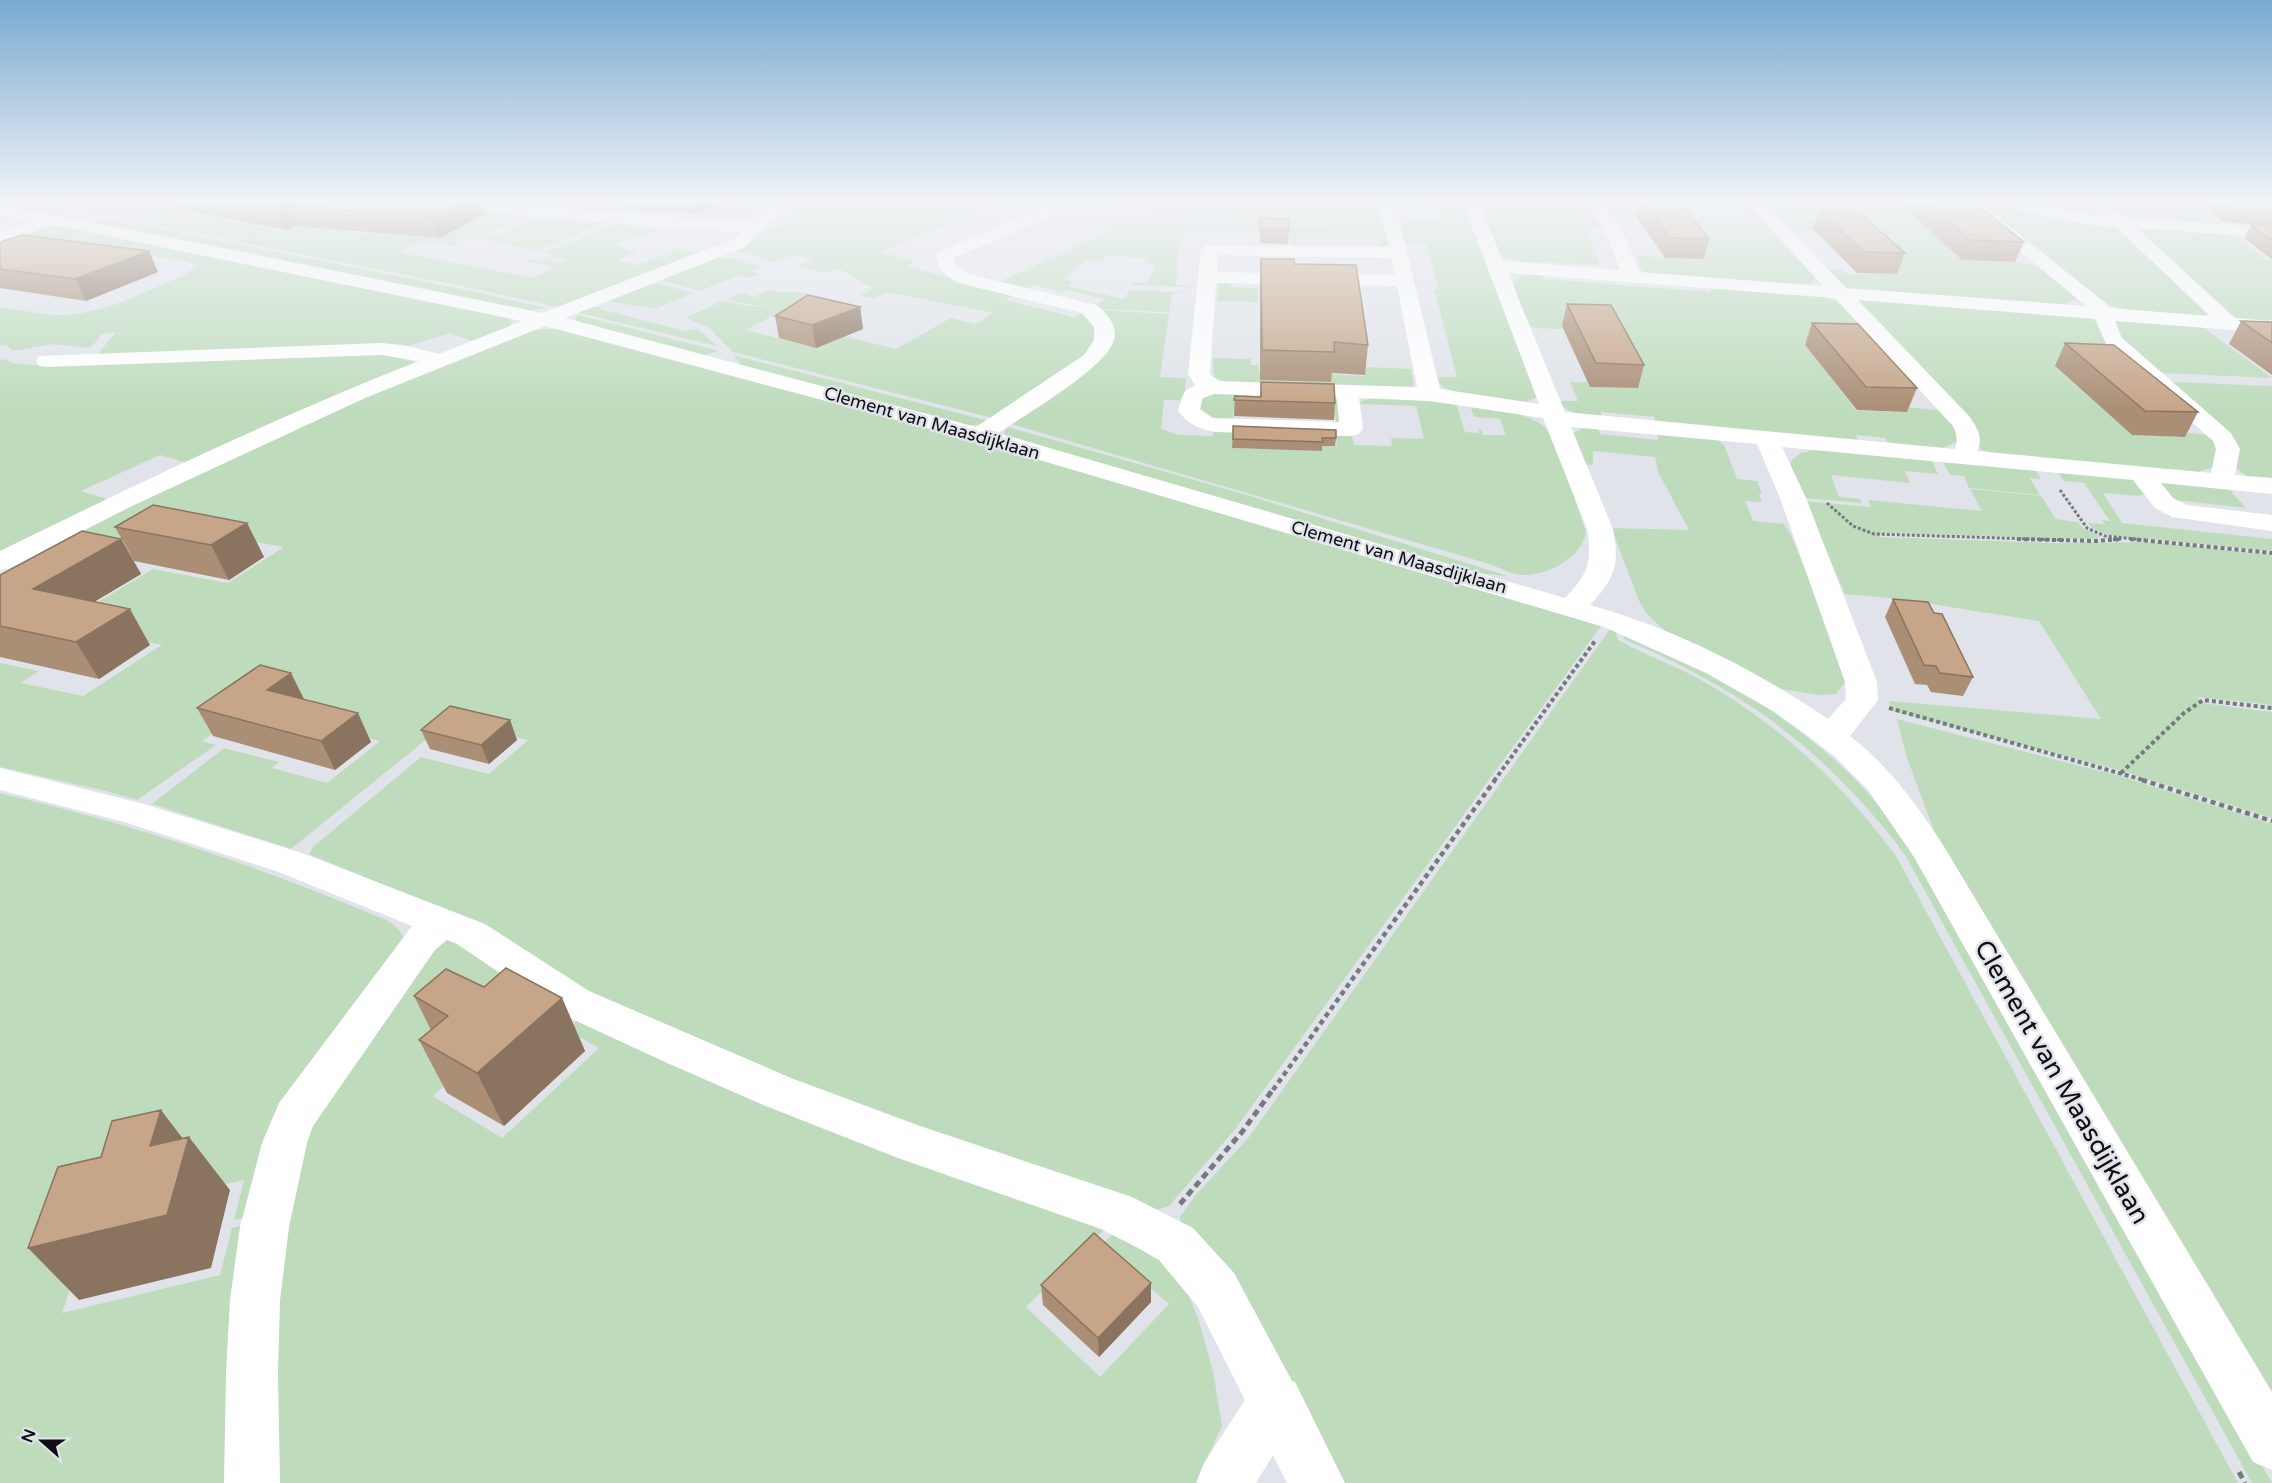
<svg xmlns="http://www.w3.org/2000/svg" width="2272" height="1483" viewBox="0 0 2272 1483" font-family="'Varela Round',sans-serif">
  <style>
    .green { fill: #bedcbc }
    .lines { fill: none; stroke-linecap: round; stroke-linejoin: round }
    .path-far4 { stroke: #76797d; stroke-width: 2; stroke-dasharray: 2 1.5; stroke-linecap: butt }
    .path-far3 { stroke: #76797d; stroke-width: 3; stroke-dasharray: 3 2; stroke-linecap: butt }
    .path-far2 { stroke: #76797d; stroke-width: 4; stroke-dasharray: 4 3; stroke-linecap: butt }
    .path-far1 { stroke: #76797d; stroke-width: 4.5; stroke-dasharray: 5 4; stroke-linecap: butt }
    .path { stroke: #76797d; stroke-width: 5; stroke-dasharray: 7 4.5; stroke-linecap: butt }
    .minor { fill: #fff; fill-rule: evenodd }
    .wall { fill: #aa8e75 }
    .shaded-wall { fill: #8b745f }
    .building { fill: #c6a588; stroke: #8b745f; stroke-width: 1.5 }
    .labels { text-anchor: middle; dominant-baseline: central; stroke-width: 5; stroke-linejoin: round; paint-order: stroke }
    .far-street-label { font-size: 18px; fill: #0e0f11; stroke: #e0e4ea }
    .near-street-label { font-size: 26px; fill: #0e0f11; stroke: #e0e4ea }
  </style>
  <rect width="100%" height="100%" fill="#e0e4ea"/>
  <path class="green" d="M0,203H25L73,212L60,217L0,206Z
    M39,203H174L113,216Z
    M178,203H187L170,209L284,231L310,222L353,223L338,230L371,234L403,218L413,221L465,225L486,214L435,210H499L494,214L520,216L527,212L532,215L474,239H461L454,241L462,244C447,249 437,241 422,242C414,243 405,249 398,252L533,278L556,267L527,262C535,255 549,261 561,263L567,260L550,257L551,255L546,252L622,222H630L625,226L661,229L614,245L637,252L618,260L637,265L680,248L702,254L557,307L471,288L117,217Z
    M569,203H593L592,205L623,208L632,203L671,206L644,216L565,209Z
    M788,203H1000L879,252L915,261L907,266L1012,296L1005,300L1074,317L1082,313C1090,319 1099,329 1096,340C1089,361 1014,404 993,418L733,352L709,328L686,318L721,301L751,306L787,308L746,330L816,348L839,335L896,349L951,318L975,324L993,313L887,292C877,297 871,301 861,294L874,289L839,269L825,273L799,266L813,259L796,255L773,262L736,251L737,248L753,241L768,228L779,227L793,208L783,206Z
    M1128,203H1379L1384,226L1184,222L1169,214L1120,207Z
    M1434,203H1463L1537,397L1524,403C1508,401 1452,395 1442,386C1439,383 1439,381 1438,377H1457L1434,289H1439L1426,244L1405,243L1400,225L1406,222H1416L1415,218H1439Z
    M1478,203H1589L1607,228L1586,227L1600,265L1516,261L1499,256Z
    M1600,203H1658L1661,211L1750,217L1743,203H1751L1817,277L1809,284L1802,285L1646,273L1640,269L1638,256L1704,259L1673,217L1615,218L1611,217Z
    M1788,203H1918L1913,216L1962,260L2022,263L2040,266L2072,292L2076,299L2062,306L1847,289L1828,270H1843L1847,274H1897L1851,230H1790L1768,208H1792Z
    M1979,203H2006L2019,213H2034L2122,231L2206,311L2207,314L2204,317L2127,310L2107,304Z
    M2044,203H2093L2100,212L2095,216L2055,211Z
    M2109,203H2194L2221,225L2132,218L2118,212Z
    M725,205L755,214L730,221H678Z
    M558,215L553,219L592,223L599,219L604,222L536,251L488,240L482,241L543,216Z
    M112,219L467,290L546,308L529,310L88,222Z
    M1116,223L1384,227L1388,245L1380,248L1379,240L1297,238V245H1293L1292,238L1288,237L1287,232L1185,230L1182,243H1179L1176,285L1195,287L1132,285L1134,283H1148L1156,265L1144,264L1147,258L1108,256L1100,262L1088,260L1062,279L1073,281L1068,286L1124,299L1130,290L1195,293H1172L1169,312L1101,309L1095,306L1105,299L1066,290L1061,292L1033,285L1022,291L995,284L1113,230L1106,227Z
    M61,225L510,318L512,323L508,328L475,342L450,333L404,347L98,354L116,332L102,334L93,345L88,348L54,344L13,351L6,345L0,346V307C21,310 44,316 65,315C106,313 148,290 185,275L194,267V265L187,261L59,245L0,241L39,228Z
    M2150,227L2234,233L2266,260H2272V319L2263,323L2233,317L2142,235V232Z
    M719,258H730L761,267L750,271L759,274L750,278L739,275L700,291L657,279L703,261Z
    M1542,273L1543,279L1711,292L1709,286L1825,297L1842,304L1882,346L1880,350L1805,345L1857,411L1908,412L1904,407L1937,410L1950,417L1960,441L1940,449L1896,446L1895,443L1887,442L1885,438L1856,435L1859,443L1656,424L1654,417L1601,412V419C1586,416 1568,414 1558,401H1578L1570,382H1587L1590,387L1638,388L1606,327L1562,325V329L1536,328L1529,326L1513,284C1518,274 1532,274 1542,273Z
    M650,281L693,293L655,309L607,301V299Z
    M1231,281V287L1286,290H1258L1257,302L1217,301L1219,282Z
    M767,291L808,293C806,299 796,305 789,307C780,309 736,303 727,299L741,293L754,297Z
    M1860,299L2095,318L2113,347L2092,367H2055L2132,435L2185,437L2181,432L2208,435L2219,442L2215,467L2197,472L1997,455L1981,449L1856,300Z
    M585,307H601L600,309L685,331L698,329L717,346L575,312Z
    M1103,310L1169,314L1160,377L1186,378L1185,391L1180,400H1164L1161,429L1179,435L1212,436L1213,432H1232V448L1257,449L1296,434L1297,450L1322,451V446H1337L1336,436H1352L1354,445L1392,446L1391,438L1424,439L1416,406L1359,404L1364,400L1377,397L1456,403L1465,432L1479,433L1478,429H1481L1483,435H1506L1500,419L1474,417L1470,405C1494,410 1522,411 1542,425C1560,438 1576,507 1586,531C1583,558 1547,576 1521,575C1511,574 1496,566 1486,563L1011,424L1099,361L1108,352L1114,335Z
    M578,315L719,351L704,355L578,322L575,317Z
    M2118,320L2203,327L2272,378L2163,373L2125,347L2115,322Z
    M565,328L974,439L1601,626L1236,1128L1169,1206L1149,1212L920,1132L582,994L408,895L309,854L314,846L421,757L489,774L528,740L449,721L291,849L152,804L224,748L279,762L272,768L327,783L380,741L288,717L311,700L274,691L202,741L216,745L137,800L106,791L0,767V663L39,671L21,683L83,696L162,645L61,624L153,569L228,583L284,547L239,539L140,553L68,540V535L302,423L529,330Z
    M378,353L415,362V364L191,464L160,455L81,491L113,501L0,556V360L5,359L12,363L35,365Z
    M733,355L989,421L985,424L965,426L741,365Z
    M1213,358L1251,359V365H1258L1259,373L1262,371L1365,376V367L1411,369L1414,385L1412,387L1228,383L1214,377Z
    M2174,382L2272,386V481C2258,479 2244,479 2235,466L2230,435L2222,425L2172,385Z
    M1206,393H1245L1258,399L1338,401L1340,423H1336L1335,415L1233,411V420L1211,419L1199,410L1201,398Z
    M1008,427L1247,495L1508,576L1476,573L1005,435L1004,432Z
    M1584,427H1598L1600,434L1658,440V432L1718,440L1724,445L1737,479L1757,481L1762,493L1759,494L1762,502L1745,501L1753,521L1784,524L1791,535L1845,668L1846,681L1836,694L1820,695L1780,689L1670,636L1646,613L1640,603L1611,528L1689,530L1658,472L1655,457L1593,451V465H1584L1572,434Z
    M1818,449L1932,461L1938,474L1905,471L1910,483L1831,475L1839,497L1860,499L1862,503L1804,498L1791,468V461L1801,453Z
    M1943,462L2034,468L2041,479L2030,478L2040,495L1969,488L1964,476L1950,475Z
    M2057,471L2130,477L2150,494L2137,496L2103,493L2122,523L2272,539V551L2108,535L2092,528L2088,523L2105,524L2102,520L2110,521L2084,483L2064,481Z
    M2155,480L2230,490L2246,508L2175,500Z
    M1970,489L2041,496L2056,519L2078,522L2082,527L2102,537L2091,539L1882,533L1879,537L2056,543L2149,542L2272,555V705L2198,697L2202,703L2272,712V818L2119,770L1892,711L1889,701L2101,719L2039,621L1899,599L1845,594L1805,501L1871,507L1868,500L1982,511Z
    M1610,629L1615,631L1618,640C1645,655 1674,665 1701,680C1781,726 1841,782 1896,856L2238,1483H1344L1182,1232L1180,1217L1194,1197L1249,1137Z
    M1624,634C1706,665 1785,713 1849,773C1874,798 1896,826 1917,854L2272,1483H2252L1905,855C1826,750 1745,691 1624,639Z
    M1897,719L2120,776L2272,824V1407L1943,855L1906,755Z
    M0,793C132,824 259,866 384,919C397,926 403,932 406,946L256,1215L234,1220L244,1180L96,1214L62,1313L220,1275L232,1228L254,1223L238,1483H0Z
    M455,939L533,989L466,1066L433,1096L502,1138L599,1048L566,1030L581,1017L1108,1226L1026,1307L1100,1377L1169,1304L1101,1245L1117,1230L1158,1254L1184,1284L1199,1321L1213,1371L1222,1426L1196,1483H268L267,1402L296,1139L417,960L446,940Z"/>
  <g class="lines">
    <path class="path-far4" d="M136,213L176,203"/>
    <path class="path-far3" d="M2060,490L2087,528L2105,536L2145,540
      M1827,503L1853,526L1874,534L2064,540
      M2108,540L2122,539"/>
    <path class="path-far2" d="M2017,539L2095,541L2122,539
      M2130,539L2272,553
      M1889,708L2147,781
      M2121,773L2184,713L2203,700L2272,708
      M1494,781L1595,641"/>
    <path class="path-far1" d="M2142,780L2272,821
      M1273,1090L1495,780"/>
    <path class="path" d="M1180,1204L1242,1132L1274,1088
      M2239,1472L2245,1483"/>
    <path class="minor" d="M438,203C543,203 646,217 751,222L768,203H787L745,247L565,318L976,427L1084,355L1094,340V327L1082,313L955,282L941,270L935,256L938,252L1053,203H1075L1073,206L954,258L955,264L969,274L1096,305C1107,313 1118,325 1114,340C1106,368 1025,415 998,433L1565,598C1589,573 1592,563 1587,529L1543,418L1430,401L1359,398L1363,429L1359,434L1351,436L1216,432C1199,429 1188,425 1178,410L1185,391L1195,385L1188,374L1201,249L1204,245L1389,247L1379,203H1395L1440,389L1539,404L1463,203H1479L1503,261L1620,270L1608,238L1586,203H1603L1626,238L1639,272L1823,286L1747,203H1764L1846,288L2086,306L1962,203H1980L2104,302L2109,308L2210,316L2115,226L2084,224L2037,214L2019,203H2039L2084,214L2108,216L2115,212L2125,217L2272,228V238L2137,228L2235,318L2272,321V333L2115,321L2122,338L2231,433L2240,449L2235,475L2272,478V494L2161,483L2173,498L2187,505L2272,515V531L2172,517L2155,508L2133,480L1782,447L1806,498L1877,682L1878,700L1850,736C1889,766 1916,804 1943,845L2272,1392V1470L2253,1462L1914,857L1868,790L1834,756L1804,733L1773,711L1706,673L1604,627L972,440L545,326L365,398L130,507L10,568L0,570V551C137,484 276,417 419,361L381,355L47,367L39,366L36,361L39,356L381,343L403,345L439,354L522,321L54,225L0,243V232L33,221L0,215V205L214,246L542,313L733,239L742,232L686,229L446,208ZM1218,255L1391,258L1395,275L1217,272ZM1508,273L1835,298L1952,425C1957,432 1958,441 1955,449L1565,412ZM1216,283L1397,286L1417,387L1218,381L1210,374ZM1858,300L2095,319L2107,346L2213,441L2216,449L2211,473L1977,451C1984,438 1977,427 1969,416ZM1214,394L1337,398L1339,422L1213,418L1200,409L1203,398ZM1571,427L1757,444L1780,498L1845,682L1846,699L1828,719C1756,670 1675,629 1590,605C1615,578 1620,565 1613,529Z
      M0,768L144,804L302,853L485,924L589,991L791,1078L920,1126L1132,1197L1193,1228L1234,1273L1292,1381L1295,1382L1345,1483H1287L1273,1455L1256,1483H1196L1204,1463L1245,1400L1198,1307L1159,1260L1138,1248L1101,1229L898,1158L761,1104L665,1062L559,1013L457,944L447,940L435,950L313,1126L307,1143L289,1227L280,1300L278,1373L280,1483H224L226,1373L230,1300L240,1227L262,1143L279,1103L412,926L276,871L124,822L0,790Z"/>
  </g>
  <path class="wall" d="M171,203H482L485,214L439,238L296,226L285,230L173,208Z
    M588,203H728L695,214Z
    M1639,203H1681L1709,239L1704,259L1665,258L1636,217Z
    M1899,203H1975L2024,242L2015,262L1962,260Z
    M2203,203H2272V259L2270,258L2244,238L2251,225H2259L2224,222L2202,205Z
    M1819,210L1905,253L1897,274L1857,273L1813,229Z
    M1260,218L1289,230L1288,244L1260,243Z
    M0,242L158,272L86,301L0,288Z
    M1261,259L1294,264L1368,345L1365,375L1332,373L1331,382L1260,380V286Z
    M1567,304L1644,365L1638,388L1590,387L1562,326Z
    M860,307L863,329L816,348L779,338L775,316Z
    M2241,321L2272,322V375L2229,344Z
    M1812,323L1917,388L1907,412L1857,410L1805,345Z
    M2065,343L2198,412L2185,437L2132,435L2055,366Z
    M1261,382L1335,403L1334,420L1234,416L1235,396L1260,397Z
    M1233,426L1336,438L1335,446H1322V451L1232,448Z
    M247,523L264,557L229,580L134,561L115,527Z
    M121,539L141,574L94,602L150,645L99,679L0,657V575Z
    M1893,599L1934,613L1973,677L1963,696L1931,692L1927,685L1915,684L1885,617Z
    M304,700L371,742L335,770L213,736L197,708Z
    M510,720L517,740L489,764L430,749L421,730Z
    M484,987L562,998L585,1051L504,1126L447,1093L419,1040L431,1030L414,996Z
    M1041,1285L1151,1302L1099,1357L1043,1305Z"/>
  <path class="shaded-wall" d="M460,203H482L485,214L439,238L432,217Z
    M693,203H728L695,214Z
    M288,205L296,226L285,230L277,209Z
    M149,251L158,272L86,301L75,279Z
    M860,307L863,329L816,348L812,325Z
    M247,523L264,557L229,580L211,545Z
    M121,539L141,574L55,625L33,589Z
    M130,609L150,645L99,679L76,642Z
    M291,673L305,701L267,690Z
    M358,713L371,742L335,770L321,741Z
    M510,720L517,740L489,764L481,745Z
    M562,998L585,1051L504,1126L477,1073Z
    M161,1110L187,1144L189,1137L230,1190L211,1268L79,1300L28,1248L150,1146Z
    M1151,1283V1302L1099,1357L1098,1338Z"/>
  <path class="building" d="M245,203H460L432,217L288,205L277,209Z
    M1645,203H1681L1709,239L1670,238Z
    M1927,203H1975L2024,242L1970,240Z
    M2223,203H2272V213L2230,209Z
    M1819,210L1857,211L1905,253L1864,252Z
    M1260,218L1288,219L1289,230H1260Z
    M2251,225L2272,226V241Z
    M22,235L149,251L75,279L0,269V242Z
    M1261,259H1294V264L1356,265L1368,345L1334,342V352L1262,350Z
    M808,295L860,307L812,325L775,316Z
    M1567,304L1611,305L1644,365L1596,363Z
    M2241,321L2272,322V343Z
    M1812,323L1858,324L1917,388L1866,387Z
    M2065,343L2114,345L2198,412L2145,411Z
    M1261,382L1334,384L1335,403L1234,400L1235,396L1261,397Z
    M1233,426L1336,430V438H1322L1323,442L1233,439Z
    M153,505L247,523L211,545L115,527Z
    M82,531L121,539L33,589L130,609L76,642L0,626V575Z
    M1893,599L1928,602L1934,613L1942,614L1973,677L1940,673L1936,666L1924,665Z
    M260,665L291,673L267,690L358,713L321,741L197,708Z
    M450,706L510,720L481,745L421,730Z
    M506,968L562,998L477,1073L419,1040L448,1016L414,996L446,969L484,987Z
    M161,1110L150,1146L189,1137L167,1215L28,1248L58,1167L101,1157L112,1121Z
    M1094,1233L1151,1283L1098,1338L1041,1285Z"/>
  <linearGradient id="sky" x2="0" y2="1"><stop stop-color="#78aad1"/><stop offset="0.49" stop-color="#f1f3f6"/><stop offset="1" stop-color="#f1f3f6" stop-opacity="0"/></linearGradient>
  <rect width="2272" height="411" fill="url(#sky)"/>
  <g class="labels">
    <g class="far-street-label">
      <text transform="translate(932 423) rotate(16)">Clement van Maasdijklaan</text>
      <text transform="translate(1399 557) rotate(16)">Clement van Maasdijklaan</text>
    </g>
    <g class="near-street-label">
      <text transform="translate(2062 1082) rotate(60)">Clement van Maasdijklaan</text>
    </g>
  </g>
  <g transform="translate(42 1441) rotate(291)" stroke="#e0e4ea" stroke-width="4.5" paint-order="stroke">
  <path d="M0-4.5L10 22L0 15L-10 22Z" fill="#0e0f11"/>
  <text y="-9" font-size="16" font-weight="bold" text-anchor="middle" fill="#0e0f11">N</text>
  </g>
</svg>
